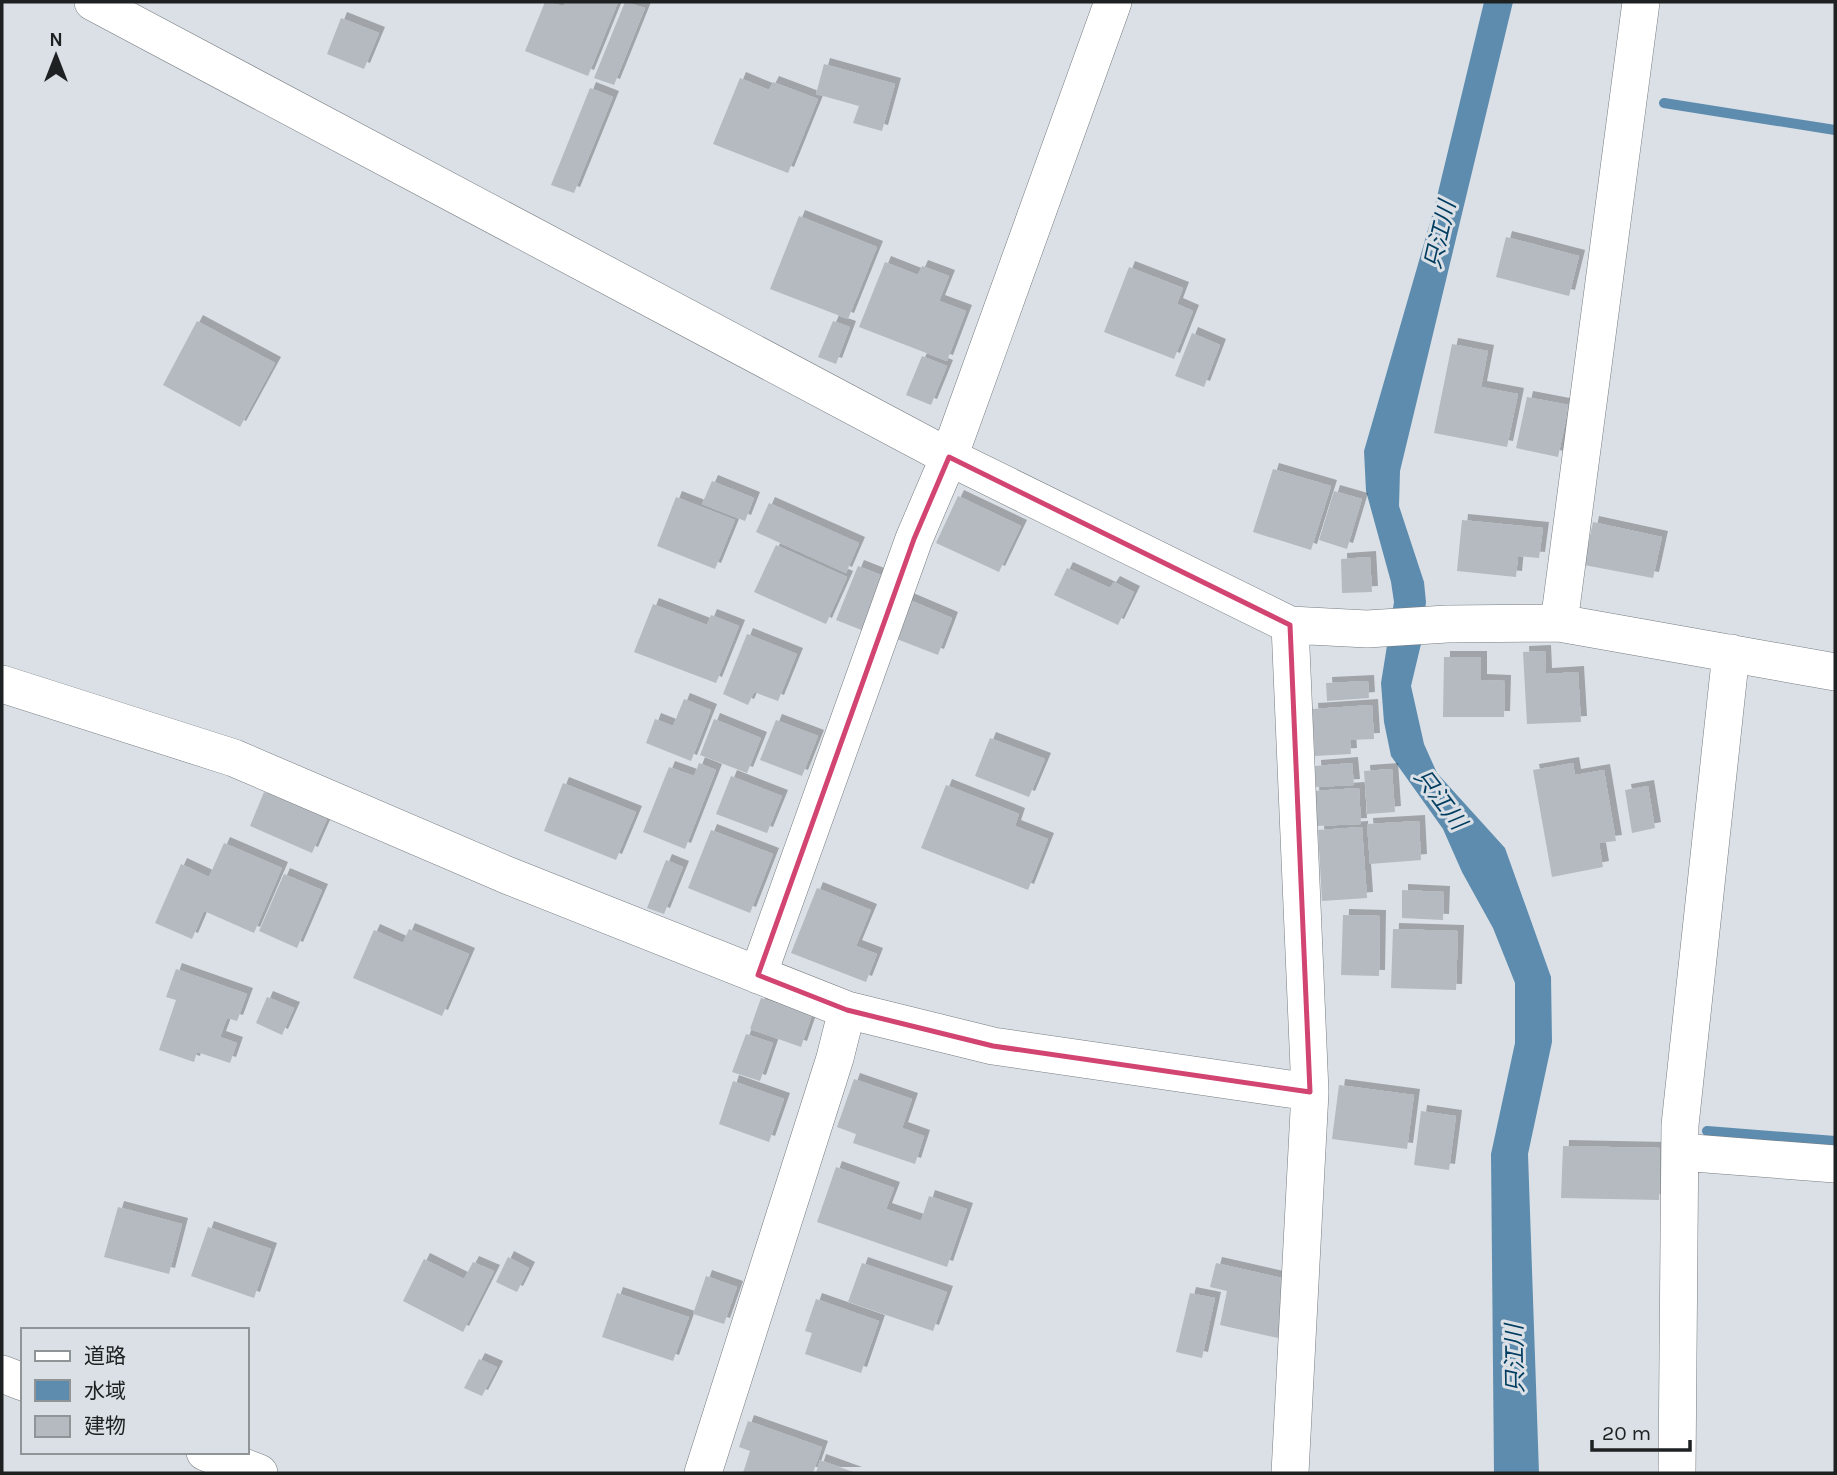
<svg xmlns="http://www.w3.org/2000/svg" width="1837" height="1475" viewBox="0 0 1837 1475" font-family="Karla,'Noto Sans JP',sans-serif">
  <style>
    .water { fill: #5d8caf }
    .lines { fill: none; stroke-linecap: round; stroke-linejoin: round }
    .stream { stroke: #5d8caf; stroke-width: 10 }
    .building { fill: #b4babf; filter: url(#shadow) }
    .minor-casing { stroke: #767c80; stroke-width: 38 }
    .minor { stroke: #fff; stroke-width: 37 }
    .marked { fill: none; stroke: #d24572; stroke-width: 5; stroke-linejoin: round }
    .labels { text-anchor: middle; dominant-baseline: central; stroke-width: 6; stroke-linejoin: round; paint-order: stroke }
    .water-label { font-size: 23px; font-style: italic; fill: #003d60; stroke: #dae0e5 }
  </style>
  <defs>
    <filter id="shadow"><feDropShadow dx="6" dy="-6" stdDeviation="0" flood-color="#0004"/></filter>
  </defs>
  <rect width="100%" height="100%" fill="#dae0e5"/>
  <path class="water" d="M1484,2H1513L1400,471L1399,506L1424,582L1426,602L1421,644L1411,686L1424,744L1437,773L1505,848L1551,977L1552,1042L1528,1154L1539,1473H1494L1491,1154L1515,1043V983L1493,928L1462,872L1443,829L1391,756L1384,722L1381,683L1394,602L1391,582L1366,491L1364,451L1434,209Z"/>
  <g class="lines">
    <path class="stream" d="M1664,103L1835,130
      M1707,1131L1835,1141"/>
  </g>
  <path class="building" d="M545,2L564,6L565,2H618L588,76L525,51Z
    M625,2L645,8L614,85L594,78Z
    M341,18L379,33L364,69L327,54Z
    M824,64L895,84L882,131L853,123L859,106L816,94Z
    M740,78L769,90L773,82L818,99L788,173L713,144Z
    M590,88L613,97L574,193L551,185Z
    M799,216L877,247L848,319L770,289Z
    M1506,237L1579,256L1569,296L1496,277Z
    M885,262L918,275L922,266L949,276L939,301L966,311L947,361L859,327Z
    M1129,267L1183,288L1177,304L1193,311L1174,359L1104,332Z
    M197,321L275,363L240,427L163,385Z
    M833,321L850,327L836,364L818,357Z
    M1192,333L1220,345L1204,387L1175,376Z
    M1452,344L1488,351L1481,387L1518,394L1507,447L1434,433Z
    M922,356L947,366L931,405L906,395Z
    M1527,397L1569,405L1558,457L1516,448Z
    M1273,469L1331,486L1311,550L1253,532Z
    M712,481L754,498L745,521L702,504Z
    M1334,491L1362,499L1347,549L1319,540Z
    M958,496L1021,526L999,572L936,543Z
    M676,497L735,520L715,569L657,546Z
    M769,503L859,543L846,573L756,532Z
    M1462,520L1543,528L1539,558L1518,556L1516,577L1457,571Z
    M1593,522L1662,537L1653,578L1584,565Z
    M776,545L847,577L826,624L754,592Z
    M1370,557L1372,592L1342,593L1341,559Z
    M858,566L886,577L864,631L836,620Z
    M1067,568L1110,588L1114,582L1134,592L1118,625L1054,595Z
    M905,598L952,618L938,655L889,636Z
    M653,604L707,625L711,615L739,626L716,683L634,652Z
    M747,634L797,654L778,701L754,692L748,705L723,694Z
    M1545,651L1546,674L1578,672L1581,722L1527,724L1523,652Z
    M1444,657H1481V680L1505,681L1504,717H1443Z
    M1368,681L1369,698L1327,701L1326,683Z
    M684,699L711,710L691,761L646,743L655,719L673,726Z
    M1372,705L1374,739L1350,740L1351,754L1315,756L1312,709Z
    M714,719L761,738L747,773L700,755Z
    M776,720L818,736L802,776L760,760Z
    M990,738L1045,759L1029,797L975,776Z
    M699,763L716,770L685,849L643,832L669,767L694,776Z
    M1352,763L1354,785L1316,787L1315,766Z
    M1573,763L1575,775L1604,770L1616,841L1599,843L1603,867L1552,877L1533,770Z
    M1392,769L1395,812L1367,814L1364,771Z
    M731,776L782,796L767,833L716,814Z
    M563,783L636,812L616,860L544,831Z
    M946,785L1019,814L1015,826L1048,839L1028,890L921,848Z
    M1648,786L1655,828L1632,833L1625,790Z
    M1359,788L1361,824L1315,826L1313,791Z
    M264,792L327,819L312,853L250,826Z
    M1419,821L1421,860L1370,864L1367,824Z
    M1362,827L1367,898L1322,901L1318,830Z
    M711,830L773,854L750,913L688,888Z
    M224,843L282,868L254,933L204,911L192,939L155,923L181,864L209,877Z
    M666,860L683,867L664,914L647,908Z
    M284,874L322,890L297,948L259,931Z
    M817,888L871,910L856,946L877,954L866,982L791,953Z
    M1402,890L1444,892L1443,920L1402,918Z
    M1343,915L1380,916L1379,976L1341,975Z
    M409,929L469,954L442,1016L353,978L374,930L403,943Z
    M1393,929L1458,931L1456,990L1391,988Z
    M176,969L247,994L237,1021L227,1018L220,1037L237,1043L230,1063L197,1052L194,1062L159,1050L176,1000L166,997Z
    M267,997L294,1008L282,1035L256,1023Z
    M761,998L812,1015L801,1047L750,1029Z
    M746,1034L773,1043L760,1081L732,1072Z
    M854,1079L912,1099L902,1128L924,1136L915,1164L853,1143L856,1134L837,1127Z
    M733,1081L784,1099L769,1142L719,1124Z
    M1339,1085L1414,1095L1407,1149L1332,1139Z
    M1421,1111L1456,1116L1449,1170L1414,1165Z
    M1563,1146L1660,1148L1659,1200L1561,1198Z
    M836,1167L894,1188L886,1209L921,1221L929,1196L967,1209L947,1267L817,1222Z
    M118,1207L182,1224L169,1274L104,1257Z
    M208,1227L271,1249L254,1298L191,1276Z
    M508,1257L529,1268L517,1292L496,1282Z
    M424,1259L464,1279L473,1262L494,1271L463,1332L403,1301Z
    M862,1263L947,1292L933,1331L848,1302Z
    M1216,1263L1291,1280L1278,1338L1220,1325L1227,1291L1210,1287Z
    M706,1276L737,1287L724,1324L693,1314Z
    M617,1293L689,1317L673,1361L602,1337Z
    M1190,1293L1215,1298L1202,1358L1176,1352Z
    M816,1299L879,1321L861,1373L805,1354L812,1333L805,1331Z
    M479,1359L497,1367L482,1396L464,1388Z
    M748,1421L822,1447L813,1473H743L750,1451L739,1447Z
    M820,1460L856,1473H816Z"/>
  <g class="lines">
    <defs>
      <path id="minor" d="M93,2L949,457L1290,625L1367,629L1447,624L1559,623L1835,672
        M1559,623L1641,2
        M1290,625L1310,1092L1290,1473
        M2,684L234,758L509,876L847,1010L993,1046L1310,1092
        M758,975L914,539L949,457L1113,2
        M1680,1152L1835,1164
        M2,1374L23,1382
        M205,1452L259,1473
        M703,1473L835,1058L847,1010
        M1677,1473L1680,1125L1731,653"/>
    </defs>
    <use href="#minor" class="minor-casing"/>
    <use href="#minor" class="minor"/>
  </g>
  <path class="marked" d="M949,457L1290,625L1310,1092L993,1046L847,1010L758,975L914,539Z"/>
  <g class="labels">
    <g class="water-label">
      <text transform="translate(1440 235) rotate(-77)">只江川</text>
      <text transform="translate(1440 799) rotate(53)">只江川</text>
      <text transform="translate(1515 1359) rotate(-91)">只江川</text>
    </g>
  </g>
  <rect width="1837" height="1475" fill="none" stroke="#1e2122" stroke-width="7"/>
  <rect x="21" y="1328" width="228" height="126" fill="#dae0e5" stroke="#8f9497" stroke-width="2"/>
  <rect x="35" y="1351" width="35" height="10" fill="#ffffff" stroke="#8f9497" stroke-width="2"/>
  <text x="84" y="1363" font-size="21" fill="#1e2122">道路</text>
  <rect x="35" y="1380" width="35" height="21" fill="#5d8caf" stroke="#8f9497" stroke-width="2"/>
  <text x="84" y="1398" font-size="21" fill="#1e2122">水域</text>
  <rect x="35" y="1416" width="35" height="21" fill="#b4babf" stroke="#8f9497" stroke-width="2"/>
  <text x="84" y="1433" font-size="21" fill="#1e2122">建物</text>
  <g transform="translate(56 56)" stroke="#dae0e5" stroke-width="5" paint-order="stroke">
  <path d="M0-5L12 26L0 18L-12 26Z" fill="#1e2122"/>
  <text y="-10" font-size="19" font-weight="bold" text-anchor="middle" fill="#1e2122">N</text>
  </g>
  <path d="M1592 1440v10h98v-10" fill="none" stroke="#1e2122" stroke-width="3.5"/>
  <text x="1602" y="1440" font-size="21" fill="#1e2122" stroke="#dae0e5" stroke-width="5" paint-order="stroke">20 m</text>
</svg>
